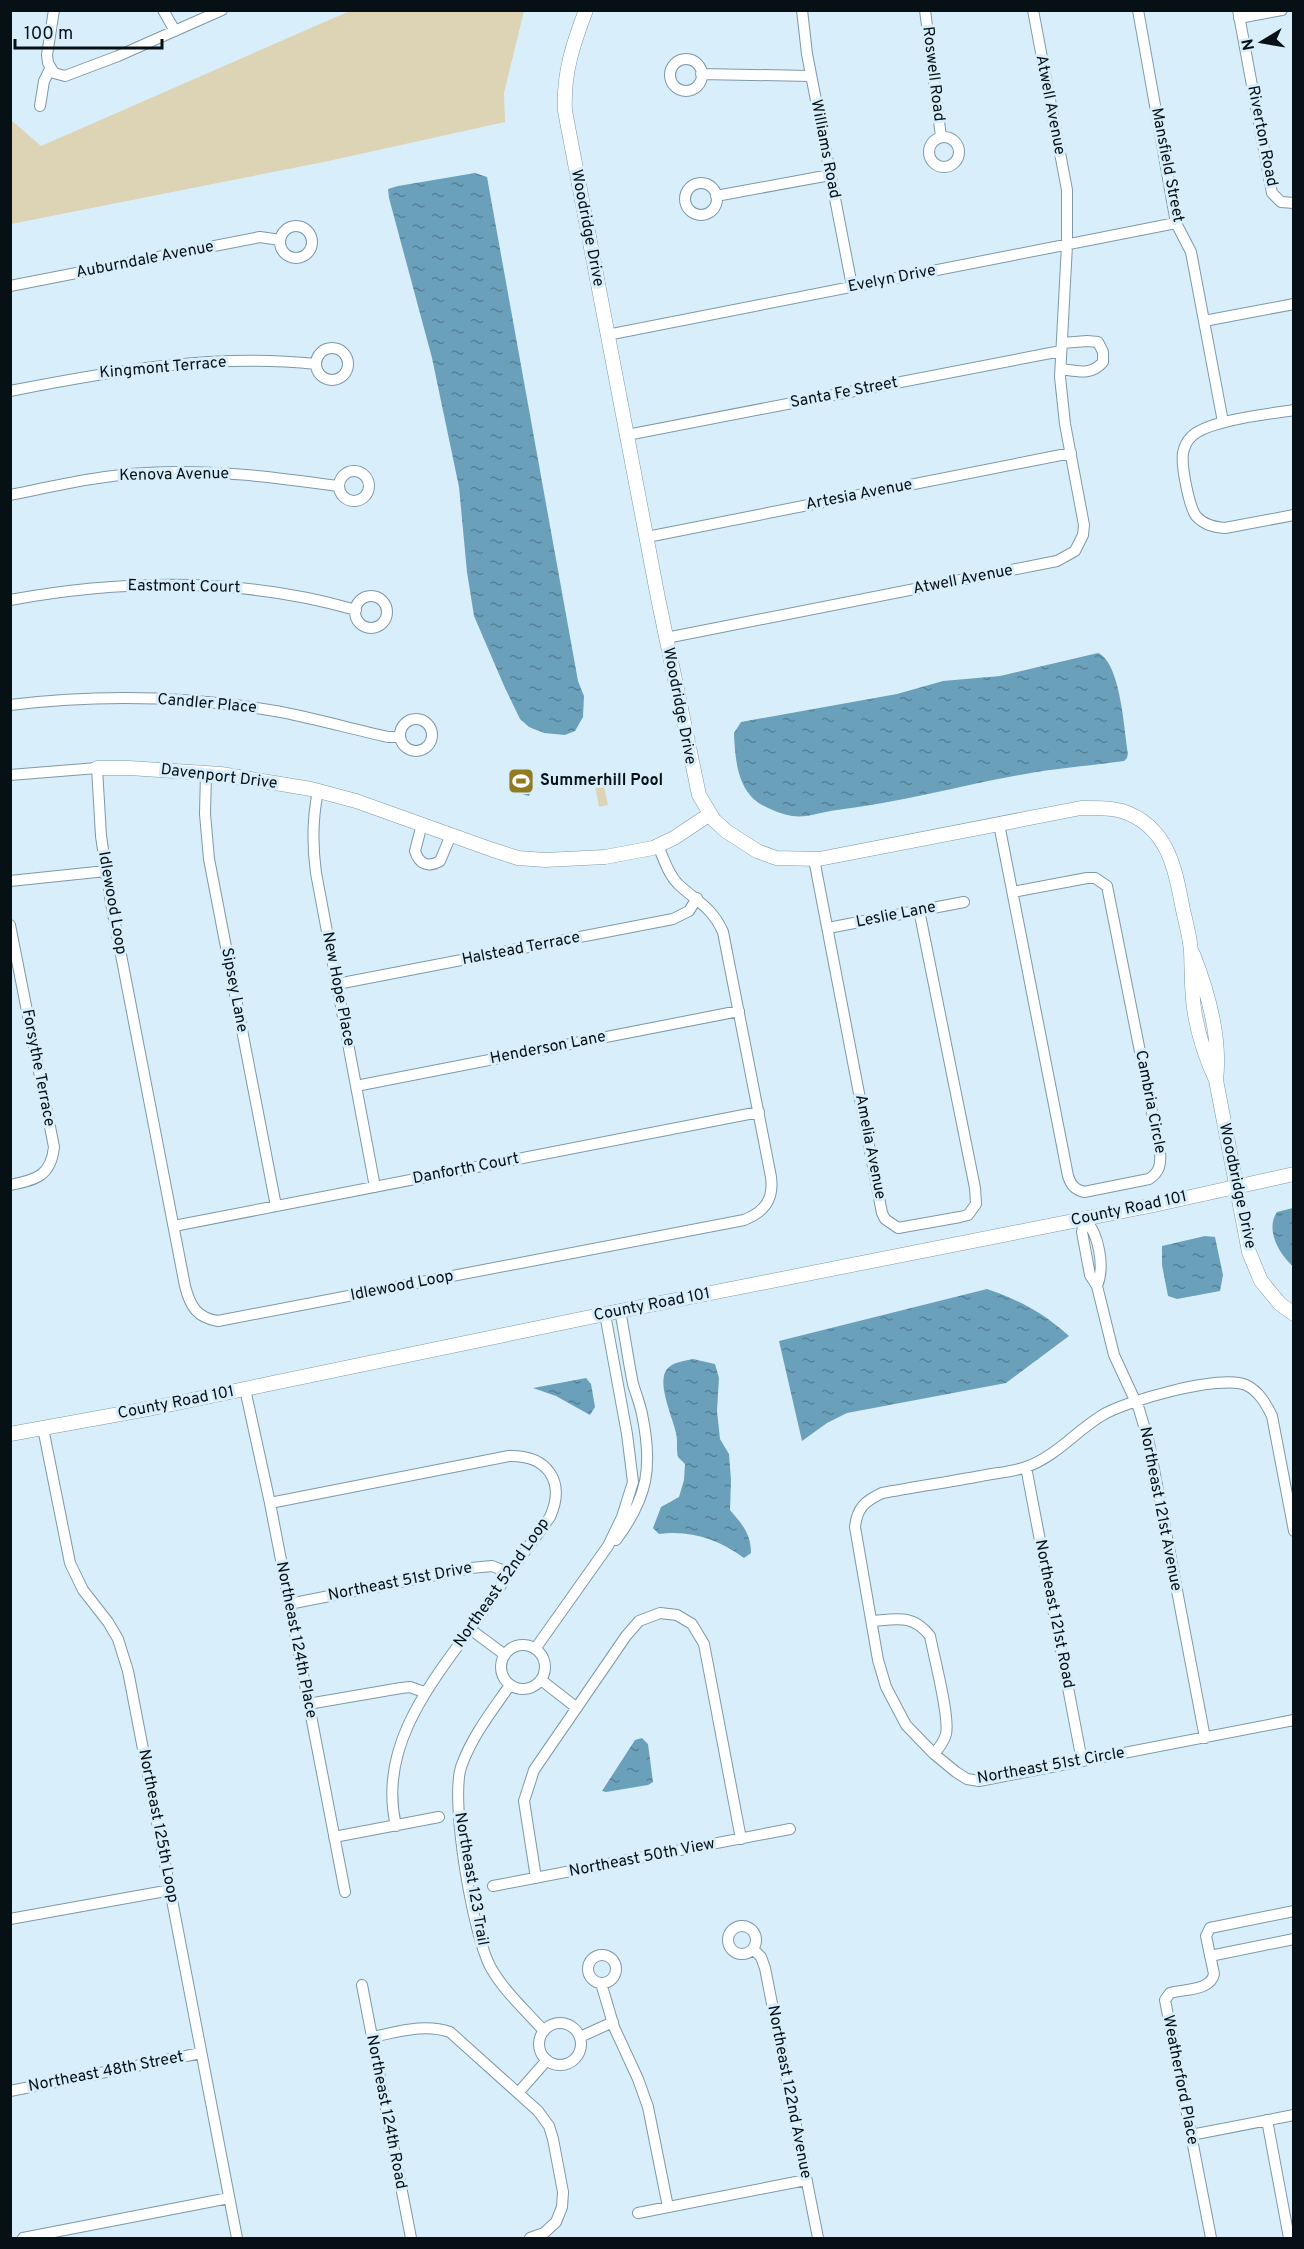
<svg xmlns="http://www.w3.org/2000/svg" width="1304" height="2249" viewBox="0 0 1304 2249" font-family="Overpass,sans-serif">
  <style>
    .grass { fill: #ddd4b5 }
    .water { fill: url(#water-ripples) }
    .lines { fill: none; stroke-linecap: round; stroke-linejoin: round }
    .minor-casing { stroke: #7d99a7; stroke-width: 12 }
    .tertiary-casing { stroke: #7d99a7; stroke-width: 15 }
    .minor { stroke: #fff; stroke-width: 10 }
    .tertiary { stroke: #fff; stroke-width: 14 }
    .labels { text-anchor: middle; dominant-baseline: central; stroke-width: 6; stroke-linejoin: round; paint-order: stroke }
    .street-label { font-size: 16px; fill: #061015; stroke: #d8effb }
    .poi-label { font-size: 16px; font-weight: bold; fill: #061015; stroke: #d8effb; text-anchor: start }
  </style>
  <defs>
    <pattern id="water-ripples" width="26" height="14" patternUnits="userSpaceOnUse" patternTransform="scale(1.5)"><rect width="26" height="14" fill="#6ba0bb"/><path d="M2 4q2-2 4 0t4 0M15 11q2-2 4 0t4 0" fill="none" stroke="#568197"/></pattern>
  </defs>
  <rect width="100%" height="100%" fill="#d8effb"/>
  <path class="grass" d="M352,10L524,11L504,93L505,122L324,162L11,224V120L41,146Z
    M601,773L608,805L599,807L593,775Z"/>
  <path class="water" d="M475,173L487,177L578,681L584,696L583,717L575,731L565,735L544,733L529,727L520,719L505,688L474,616L467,572L459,487L432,358L389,198L388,189L398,186Z
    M1098,653C1121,663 1124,731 1128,753L1127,758L1124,761C1089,766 1055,768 1020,775C959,786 899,803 837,810C821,812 808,818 792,816C782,814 771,810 762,805C737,791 735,758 734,733L741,722L897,694L943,681L1000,676Z
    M512,771L534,776L529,796L519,793L520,788L508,785Z
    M1293,1208H1294L1293,1266C1279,1254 1265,1229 1277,1212Z
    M1205,1236L1215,1237L1223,1275L1220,1291L1177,1299L1168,1296L1162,1265V1246Z
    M987,1289C1021,1301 1042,1312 1069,1336L1006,1383L847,1413L827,1423L802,1441L779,1341Z
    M693,1359L715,1364L719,1378L717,1411L720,1439L729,1454L731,1480L730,1510C742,1524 751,1534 751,1553L744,1558C718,1539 691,1530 659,1534L653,1528L661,1507L679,1497L684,1480L685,1464L678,1457C676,1449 678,1441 676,1433C673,1418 656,1383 667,1369C673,1362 684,1361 693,1359Z
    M586,1378L591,1384L595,1407L590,1415L556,1396L533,1388Z
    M642,1738L648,1744L653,1782L648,1785L606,1792L602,1791L635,1740Z"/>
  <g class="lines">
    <defs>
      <path id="minor" d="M54,10L47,55L48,63L54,73L65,76L118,56L222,10
        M163,10L175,31
        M802,10L807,54L852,286
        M925,10L941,137
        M1138,10L1176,223L1191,252L1223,422
        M1238,10L1272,193L1281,202L1294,203
        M1239,18L1282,10
        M670 75a16 16 0 1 1 32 0a16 16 0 1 1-32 0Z
        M701,74L811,76
        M40,106L44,81L50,69
        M929 152a15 15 0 1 1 30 0a15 15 0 1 1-30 0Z
        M685 199a16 16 0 1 1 32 0a16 16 0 1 1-32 0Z
        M716,196L830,175
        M280 242a16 16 0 1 1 32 0a16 16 0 1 1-32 0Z
        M10,286L260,237L280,240
        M1204,321L1294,304
        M607,335L1176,223
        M316 364a16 16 0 1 1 32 0a16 16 0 1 1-32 0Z
        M1061,369C1077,371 1091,376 1103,362V352L1098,342L1087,341L1062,343
        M10,391C112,371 213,353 316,364
        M1294,410C1270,414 1207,420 1191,437C1187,441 1184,448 1183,453C1181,466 1189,506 1196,516C1204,525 1214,527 1225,528L1294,515
        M627,435L1061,351
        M339 486a15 15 0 1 1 30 0a15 15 0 1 1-30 0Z
        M10,495C55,486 101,475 146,473C211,469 274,477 338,486
        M647,537L1071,453
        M355 612a16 16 0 1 1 32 0a16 16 0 1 1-32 0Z
        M10,600C126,579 242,577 356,610
        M666,638L1057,561L1075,551L1083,535L1084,525L1065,424L1060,377L1067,245V190L1033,10
        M10,705C100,694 192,696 281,712C317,719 352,729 388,737H400
        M400 735a16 16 0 1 1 32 0a16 16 0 1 1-32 0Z
        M206,773L205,814L209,859L276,1206
        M10,775L97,768L101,836L111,903L185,1286C190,1306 197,1318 218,1321L744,1220C765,1212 774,1199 771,1177L723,932C712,907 696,901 678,884C668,874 664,859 658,846
        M318,791C312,820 312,844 316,873L375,1187
        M422,824L415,851C419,864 428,868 440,861L451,835
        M999,824L1068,1176C1071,1185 1074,1189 1084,1192L1149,1179C1160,1172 1161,1164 1160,1152L1107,886L1095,878H1087L1013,892
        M814,859L882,1213L885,1219L898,1228L960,1217L968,1215L976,1204L975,1188L919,910
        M10,881L106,871
        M10,925L54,1147C51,1176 36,1180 10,1185
        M828,928L964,902
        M337,984L673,919L689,911L697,898
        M356,1086L739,1011
        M1085,1219L1082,1232L1090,1275L1097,1286L1114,1355L1139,1409L1149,1443L1205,1738
        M1085,1219C1099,1234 1105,1267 1097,1286
        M174,1226L759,1112
        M245,1389L270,1503L345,1892
        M43,1428L70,1563L83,1590L108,1622L118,1639L128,1671L237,2238
        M1026,1467L1082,1761
        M270,1503L509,1456C547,1455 566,1481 550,1517C525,1551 500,1586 476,1621C433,1681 377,1745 396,1826
        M1294,1531L1272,1416C1266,1404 1259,1391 1246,1385C1221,1374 1124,1401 1101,1416C1075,1432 1055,1457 1026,1467C1012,1472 995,1473 981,1476C948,1482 915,1487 882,1493C865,1501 857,1508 855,1527L878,1660L886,1687L906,1725L934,1754L956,1772L967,1779L979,1781L1294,1720
        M616,1540C648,1497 653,1467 642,1414C640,1404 636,1394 633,1384C628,1360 625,1335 620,1311
        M289,1604L471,1568L492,1566L510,1573
        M872,1621C897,1619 913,1614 930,1636C934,1657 950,1717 946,1734C944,1742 939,1748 934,1754
        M470,1629L505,1655
        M501 1667a22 22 0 1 1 44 0a22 22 0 1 1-44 0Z
        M535,1649L608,1546L622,1517L633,1482L627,1434L605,1314
        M541,1680L577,1708
        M510,1685C492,1711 472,1736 461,1767C450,1802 473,1936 491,1968C504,1991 526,2011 544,2031
        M308,1704L401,1688L410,1687L424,1692
        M334,1837L439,1817
        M536,1878L524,1801L534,1770L626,1636L639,1621L660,1613L677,1615L692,1624L704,1644L741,1839
        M493,1886L790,1829
        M10,1919L171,1890
        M728 1940a14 14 0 1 1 28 0a14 14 0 1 1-28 0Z
        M753,1949L761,1957L765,1968L818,2238
        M588 1969a14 14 0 1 1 28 0a14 14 0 1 1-28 0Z
        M1210,1956L1294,1939
        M601,1983L614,2027L638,2079L648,2107L668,2207
        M362,1985L411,2238
        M539 2044a21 21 0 1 1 42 0a21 21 0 1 1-42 0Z
        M372,2037C398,2032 424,2023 450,2032L538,2111L549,2126L553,2139L563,2192L562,2207L556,2222L544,2233L530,2238
        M580,2037L613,2022
        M10,2091L201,2053
        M518,2093L547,2060
        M1267,2120L1289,2238
        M1191,2135L1294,2115
        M638,2213L806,2180
        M23,2238L229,2198
        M1211,2238L1165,2000L1170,1993C1183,1989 1211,1991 1214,1974L1206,1936L1210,1928L1294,1911"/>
      <path id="tertiary" d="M586,10C573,44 563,74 565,111L658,598L699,795L714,820L726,831L757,851L776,858L819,859L1081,808C1094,808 1109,807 1122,811C1168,826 1175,868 1183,910C1186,923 1190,937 1191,951C1192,972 1191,993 1195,1015C1199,1037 1206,1059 1216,1080L1249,1252L1261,1281L1280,1304L1294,1314
        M97,768H129L221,774L311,789L356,801L493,850L518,858L545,860L605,857L653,848L674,838L710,814
        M1193,954C1208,992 1221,1039 1216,1080
        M10,1434L153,1408L605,1314L1154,1205L1294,1174"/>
    </defs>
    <use href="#minor" class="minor-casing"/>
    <use href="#tertiary" class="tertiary-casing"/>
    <use href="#minor" class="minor"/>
    <use href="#tertiary" class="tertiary"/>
  </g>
  <defs>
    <symbol id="stadium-square" viewBox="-11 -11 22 22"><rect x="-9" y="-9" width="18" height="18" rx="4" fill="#917a20" stroke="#d8effb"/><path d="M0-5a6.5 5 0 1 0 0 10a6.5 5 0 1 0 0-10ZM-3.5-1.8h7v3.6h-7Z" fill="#fff"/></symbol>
  </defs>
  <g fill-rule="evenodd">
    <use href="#stadium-square" x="506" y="766" width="30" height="30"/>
  </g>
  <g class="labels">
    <g class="street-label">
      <text transform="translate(933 74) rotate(83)">Roswell Road</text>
      <text transform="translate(1050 105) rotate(79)">Atwell Avenue</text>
      <text transform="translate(1262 136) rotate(79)">Riverton Road</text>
      <text transform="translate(825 149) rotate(79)">Williams Road</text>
      <text transform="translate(1167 165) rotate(79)">Mansfield Street</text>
      <text transform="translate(587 228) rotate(79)">Woodridge Drive</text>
      <text transform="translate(145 260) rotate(-11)">Auburndale Avenue</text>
      <text transform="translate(892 279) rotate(-11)">Evelyn Drive</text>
      <text transform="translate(163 368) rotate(-5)">Kingmont Terrace</text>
      <text transform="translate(844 393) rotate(-11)">Santa Fe Street</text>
      <text transform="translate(174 475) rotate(-1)">Kenova Avenue</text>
      <text transform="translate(859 495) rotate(-11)">Artesia Avenue</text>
      <text transform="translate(963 580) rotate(-11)">Atwell Avenue</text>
      <text transform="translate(184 587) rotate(1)">Eastmont Court</text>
      <text transform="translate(207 704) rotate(5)">Candler Place</text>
      <text transform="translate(679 706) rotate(79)">Woodridge Drive</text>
      <text transform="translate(219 777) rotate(7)">Davenport Drive</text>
      <text transform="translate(112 903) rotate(80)">Idlewood Loop</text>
      <text transform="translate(896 915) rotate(-11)">Leslie Lane</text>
      <text transform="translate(521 949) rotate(-11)">Halstead Terrace</text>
      <text transform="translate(338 989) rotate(79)">New Hope Place</text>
      <text transform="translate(234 990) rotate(79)">Sipsey Lane</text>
      <text transform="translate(548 1048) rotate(-11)">Henderson Lane</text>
      <text transform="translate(38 1068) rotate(79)">Forsythe Terrace</text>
      <text transform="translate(1150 1102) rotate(79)">Cambria Circle</text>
      <text transform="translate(870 1147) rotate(79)">Amelia Avenue</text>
      <text transform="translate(466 1169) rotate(-11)">Danforth Court</text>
      <text transform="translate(1237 1186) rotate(78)">Woodbridge Drive</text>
      <text transform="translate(1129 1209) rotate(-12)">County Road 101</text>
      <text transform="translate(402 1286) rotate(-11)">Idlewood Loop</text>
      <text transform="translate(652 1305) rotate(-11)">County Road 101</text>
      <text transform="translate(176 1403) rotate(-11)">County Road 101</text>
      <text transform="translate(1160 1509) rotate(79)">Northeast 121st Avenue</text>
      <text transform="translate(400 1582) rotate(-11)">Northeast 51st Drive</text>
      <text transform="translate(502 1583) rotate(-55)">Northeast 52nd Loop</text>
      <text transform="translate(1054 1614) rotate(79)">Northeast 121st Road</text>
      <text transform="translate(296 1640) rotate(79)">Northeast 124th Place</text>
      <text transform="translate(1051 1766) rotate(-10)">Northeast 51st Circle</text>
      <text transform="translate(158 1826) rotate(79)">Northeast 125th Loop</text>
      <text transform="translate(642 1858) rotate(-11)">Northeast 50th View</text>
      <text transform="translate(471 1879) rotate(80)">Northeast 123 Trail</text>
      <text transform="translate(106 2072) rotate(-11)">Northeast 48th Street</text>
      <text transform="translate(1180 2080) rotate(79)">Weatherford Place</text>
      <text transform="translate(789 2092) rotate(79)">Northeast 122nd Avenue</text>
      <text transform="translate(386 2112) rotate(79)">Northeast 124th Road</text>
    </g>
    <g class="poi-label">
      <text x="540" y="781">Summerhill Pool</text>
    </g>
  </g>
  <rect width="1304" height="2249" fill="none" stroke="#061015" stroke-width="24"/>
  <g transform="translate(1262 42) rotate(259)" stroke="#d8effb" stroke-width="4.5" paint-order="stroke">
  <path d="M0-4.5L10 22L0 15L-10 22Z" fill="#061015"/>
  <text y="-9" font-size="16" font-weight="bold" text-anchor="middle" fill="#061015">N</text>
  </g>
  <path d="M15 39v9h147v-9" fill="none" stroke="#061015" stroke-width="3"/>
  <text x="24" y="39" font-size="18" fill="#061015" stroke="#d8effb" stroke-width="4.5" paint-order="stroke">100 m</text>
</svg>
